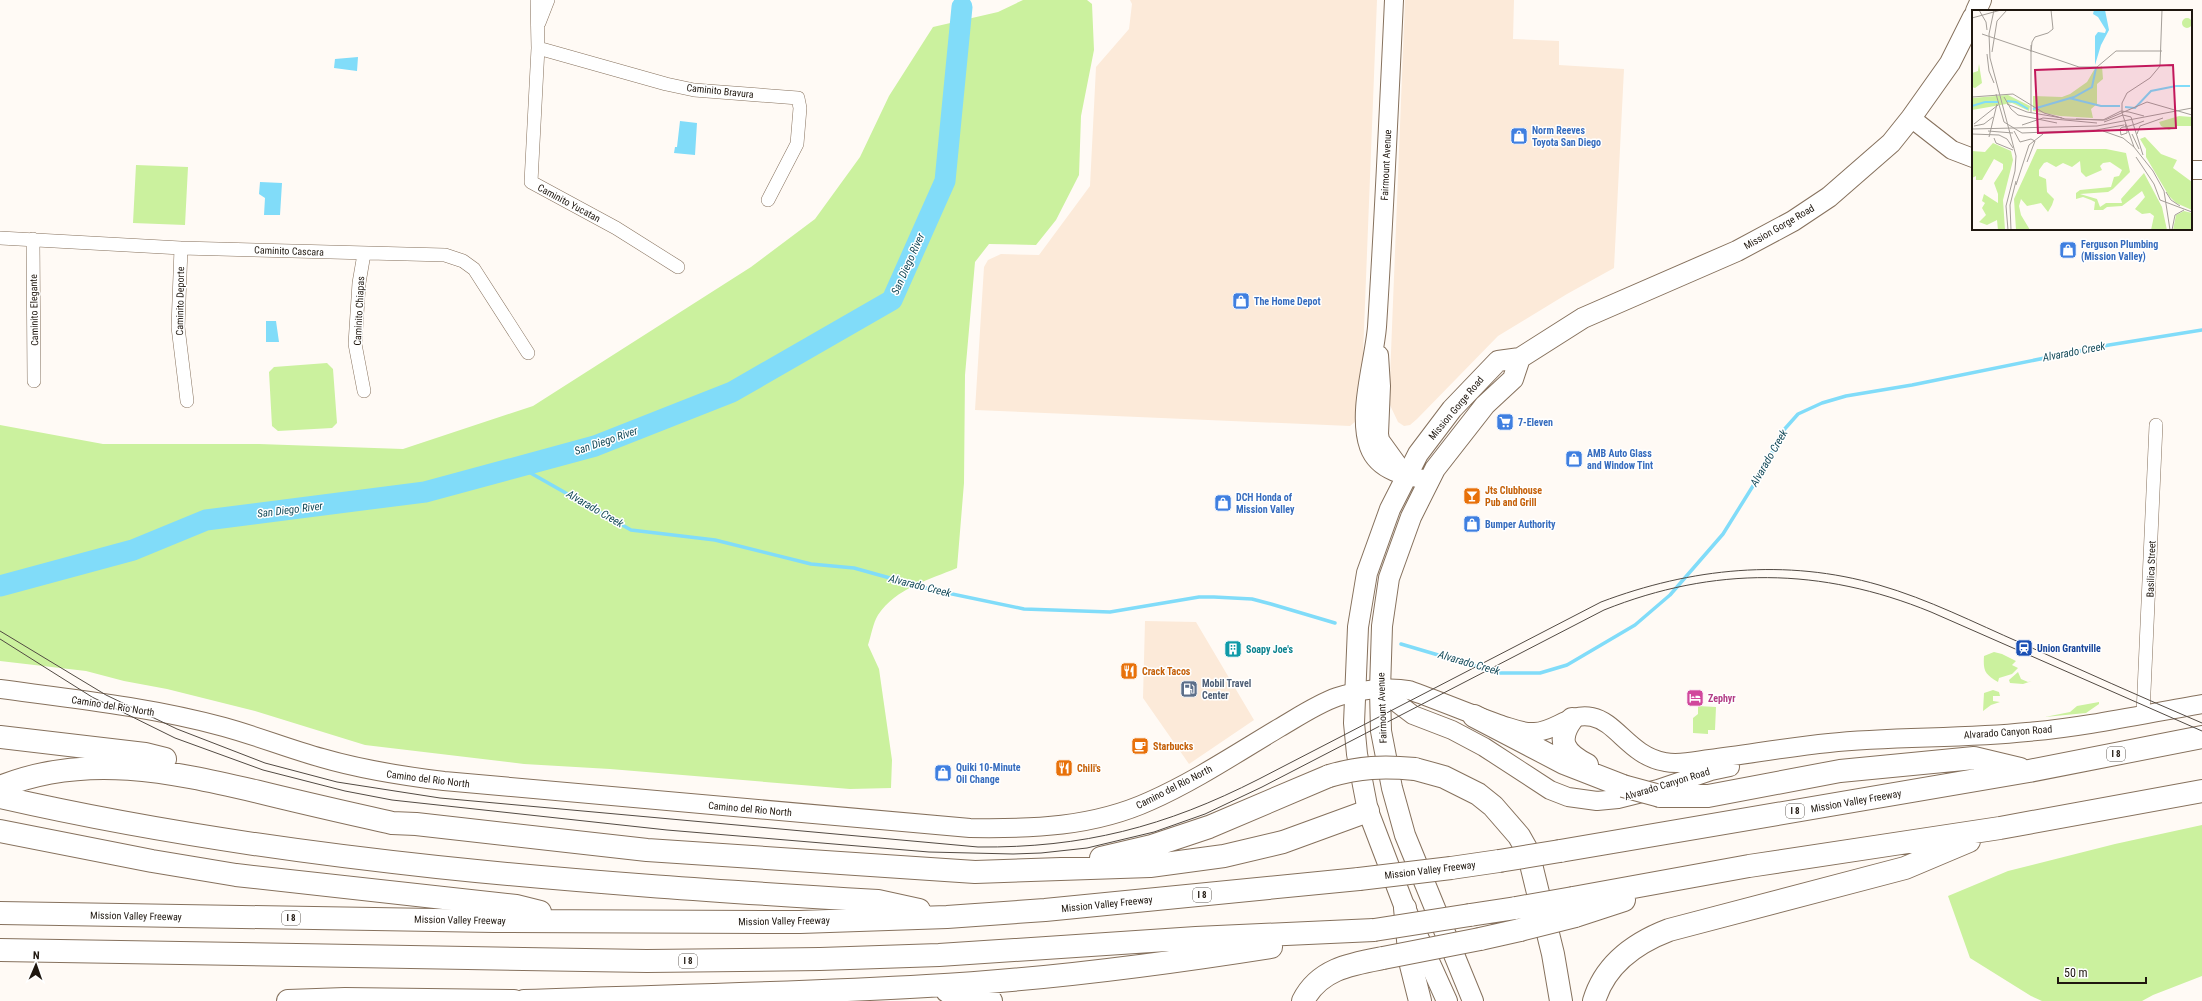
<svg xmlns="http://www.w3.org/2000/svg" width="2202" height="1001" viewBox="0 0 2202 1001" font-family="'Roboto Condensed',sans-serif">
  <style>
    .built { fill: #fcead9 }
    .green { fill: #cbf19e }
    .water { fill: #81dcf9 }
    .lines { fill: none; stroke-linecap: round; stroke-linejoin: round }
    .stream { stroke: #81dcf9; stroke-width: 3.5 }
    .river { stroke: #81dcf9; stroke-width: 21 }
    .street-casing { stroke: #86715d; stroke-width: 14 }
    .secondary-casing { stroke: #86715d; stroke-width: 20 }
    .primary-casing { stroke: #86715d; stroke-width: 22 }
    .highway-casing { stroke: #86715d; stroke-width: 24 }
    .street { stroke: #fff; stroke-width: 13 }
    .secondary { stroke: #fff; stroke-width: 18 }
    .primary { stroke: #fff; stroke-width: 20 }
    .highway { stroke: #fff; stroke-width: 22 }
    .tram { stroke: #524a43; stroke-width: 1 }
    .highway-bridge-casing { stroke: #86715d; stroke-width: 24; stroke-linecap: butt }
    .highway-bridge { stroke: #fff; stroke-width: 22 }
    .labels { text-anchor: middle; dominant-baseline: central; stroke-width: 3; stroke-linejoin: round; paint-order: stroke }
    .shield { fill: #fff; stroke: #625d57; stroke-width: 1 }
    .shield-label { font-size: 9px; font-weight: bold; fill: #1f170f }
    .street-label { font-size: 10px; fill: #1f170f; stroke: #fff }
    .shop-label { font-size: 10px; font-weight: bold; fill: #366cbe; stroke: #fff; text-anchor: start }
    .food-label { font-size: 10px; font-weight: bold; fill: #c56008; stroke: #fff; text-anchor: start }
    .transit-label { font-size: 10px; font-weight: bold; fill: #164399; stroke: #fff; text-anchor: start }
    .culture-label { font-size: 10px; font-weight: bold; fill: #0d838f; stroke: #fff; text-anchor: start }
    .service-label { font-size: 10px; font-weight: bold; fill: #4e5e75; stroke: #fff; text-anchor: start }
    .hotel-label { font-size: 10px; font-weight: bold; fill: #b23c85; stroke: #fff; text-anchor: start }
    .water-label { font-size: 11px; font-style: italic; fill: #144a59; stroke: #fff }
    .inset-river { fill: none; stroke: #81dcf9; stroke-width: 2 }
    .inset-road { fill: none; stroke: #a59f99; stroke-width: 1 }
    .view { fill: #c2185b; fill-opacity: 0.15; stroke: #c2185b; stroke-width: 2 }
    .inset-edge { fill: none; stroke: #1f170f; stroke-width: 2 }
  </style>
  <rect width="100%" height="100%" fill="#fffaf5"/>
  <path class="built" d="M1130,0H1377L1361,405L1356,421L1350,426L975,410L984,267L988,260L1001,254L1039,255L1090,186L1096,67L1129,29L1132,4Z
    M1405,0H1514L1513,39L1559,41V65L1624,69L1614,268L1567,294L1498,336L1417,419L1410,425L1404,426L1398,422L1389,403Z
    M1145,621L1196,622L1254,720L1189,764L1143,698Z"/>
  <path class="green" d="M1023,0H1087L1092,4L1094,50L1081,116L1079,175L1056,220L1036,245L989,244L975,262L965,375L964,483L957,568C929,580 896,588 878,615C873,623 871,636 868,645L879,669L892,760L891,788L850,789L610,769L524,764L365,745L255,711L167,689L124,681L86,671L0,661V425L103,444H259L403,449L533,406L751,267L815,219L860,157L889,96L933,27L998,12Z
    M136,165L188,167L185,225L133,223Z
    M327,363L333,369L337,423L332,428L278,431L272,426L269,372L274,367Z
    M1994,652L2002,654L2016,661L2012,665L2018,668L2012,674L1999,678L1998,682C1985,674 1983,671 1984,656Z
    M2018,672L2021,679L2028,682L2032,681L2023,684L2010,683L2009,680Z
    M1993,690L1999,692L2000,696H1993V701L2000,702L1991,705L1983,711L1984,693Z
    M2099,702V704L2086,713L2045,717L2070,712L2077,706Z
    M1698,706L1716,707L1715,730H1708V734L1693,733V718L1698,714Z
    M2202,825V976L2153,995L2142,1001H2042L2031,996L1970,958L1948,896L2008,871L2115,844Z"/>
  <path class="water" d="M358,57L357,71L334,68L335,59Z
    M680,121L697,123L695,155L674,153L675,147H677Z
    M260,182L282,183L280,215H264L265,198L259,194Z
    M266,321H276L279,342H266Z"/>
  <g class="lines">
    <path class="stream" d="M520,467L631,530L715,540L811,564L854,568L933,590L1024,609L1110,612L1199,597H1214L1252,599L1271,604L1335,623
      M1401,644L1499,673H1540L1567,665L1635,625L1670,595L1723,534L1766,465L1782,432L1798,414L1822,403L1846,396L1912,385L2109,345L2202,330"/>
    <path class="river" d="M0,586L133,550L206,520L425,492L595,446L732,392L892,300L945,181L962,7"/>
    <defs>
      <path id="street" d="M537,0L538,48L531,182L616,228L678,267
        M539,23L548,0
        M538,48L666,84L694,90L798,98L800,108L797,144L768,200
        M0,238L181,248L445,255L463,261L474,269L528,353
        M33,239L34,381
        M181,248L178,327L187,401
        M364,254L359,283L355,344L364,391
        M2143,714L2156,425"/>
      <path id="secondary" d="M1394,0C1389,109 1384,218 1377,327C1374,362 1357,413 1369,447C1378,472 1407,477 1430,480
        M1911,118L1952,150L1973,158
        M2191,170H2202
        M1379,355L1381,386L1379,434L1380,440L1406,476
        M0,689C75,699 151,707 224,727C257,736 289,749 322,758C363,770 403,776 444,781L970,828C1032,829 1093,827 1150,801C1195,781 1237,753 1279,728C1298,717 1317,704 1337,697C1358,690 1388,686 1409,690C1440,701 1470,714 1502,725C1512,728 1523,733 1534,732C1555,732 1569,712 1592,717C1617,722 1630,756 1665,762C1679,765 1695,761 1710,759C1750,754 1789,747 1829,743C1894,736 1961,739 2027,732C2086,727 2144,714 2202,704
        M1380,690L1413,715L1452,730L1484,747L1550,790L1568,797L1597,801L1618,799L1658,789L1711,771L1730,767"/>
      <path id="primary" d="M1976,11L1981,0
        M1447,1001L1405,908L1368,811L1357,754L1354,723L1358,627L1367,573L1390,509L1418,454L1452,409L1498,361L1520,358L1583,318L1737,251L1793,221L1829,197L1891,143L1911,118L1950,63L1973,17
        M1473,1001L1405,835L1392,788L1381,731L1380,690L1382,626L1389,578L1411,517L1435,469L1485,405L1513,379L1520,358"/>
      <path id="highway" d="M1474,716L1564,763L1623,786
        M1572,719C1556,741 1564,753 1587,765
        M0,737L145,754L165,759
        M1415,769L1444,777L1478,794L1493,806L1519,836L1528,852L1553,954L1561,1001
        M0,787C87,752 172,772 259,792C303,803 348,813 392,823L416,824L647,850L975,872L1150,866L1224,856L1283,842L1368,811
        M1660,796H1708L1840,771L1974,758L2020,769
        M0,797C289,863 584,883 878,901L919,910
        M0,831L152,861L236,875L516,906L540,912
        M1560,851L2029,771L2202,737
        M1101,858L1152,846L1209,827L1329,776
        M1451,868L1499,861
        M1573,898L1749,866L2000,828L2202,791
        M1405,908L1410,961L1420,1001
        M0,913L494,921L800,922L947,917L1045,910L1359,879
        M1470,915L1516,908
        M1575,916L1624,900
        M1480,939L1520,930
        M0,950L647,961L820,959L939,955L1196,938L1374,930
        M947,991L991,1001
        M288,1001L345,999L514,1001
        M524,1001C658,996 793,994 927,986C1042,980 1157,965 1271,947
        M1303,1001C1319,969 1351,964 1383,958
        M1594,1001C1605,964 1635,943 1669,930L1905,868L1969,841"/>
    </defs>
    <use href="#street" class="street-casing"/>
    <use href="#secondary" class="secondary-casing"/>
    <use href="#primary" class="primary-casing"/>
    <use href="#highway" class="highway-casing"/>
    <use href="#street" class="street"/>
    <use href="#secondary" class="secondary"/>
    <use href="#primary" class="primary"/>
    <use href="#highway" class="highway"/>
    <path class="tram" d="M0,631L106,695L177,729L265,763L337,782L440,798L978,847C1083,848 1165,827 1259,779L1601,602C1691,568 1786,558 1879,585C1928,599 1975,623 2021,643C2081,670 2141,697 2202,723
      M0,639L92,697L175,738L263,770L345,791L392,800L667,830L929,852L1013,854L1041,853L1087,848L1154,832L1205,814L1262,787L1604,610C1714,566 1821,567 1931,612L2202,731"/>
    <defs>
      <path id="highway-bridge" d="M1329,776C1360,767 1383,766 1415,769
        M1623,786L1660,796
        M1499,861L1560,851
        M1359,879L1451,868
        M1516,908L1573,898
        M1374,930L1470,915
        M1520,930L1575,916
        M1383,958L1480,939"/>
    </defs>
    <use href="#highway-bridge" class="highway-bridge-casing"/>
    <use href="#highway-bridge" class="highway-bridge"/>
  </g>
  <defs>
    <symbol id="shop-square" viewBox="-11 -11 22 22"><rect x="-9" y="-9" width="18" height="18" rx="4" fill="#3f7fe0" stroke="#fff"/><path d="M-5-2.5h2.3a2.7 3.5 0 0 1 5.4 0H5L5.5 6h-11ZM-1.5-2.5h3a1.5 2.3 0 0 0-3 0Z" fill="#fff"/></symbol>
    <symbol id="supermarket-square" viewBox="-11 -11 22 22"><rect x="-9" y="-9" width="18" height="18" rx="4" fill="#3f7fe0" stroke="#fff"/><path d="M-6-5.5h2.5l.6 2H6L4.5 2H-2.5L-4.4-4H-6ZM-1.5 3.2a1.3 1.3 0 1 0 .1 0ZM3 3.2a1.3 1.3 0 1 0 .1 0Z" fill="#fff"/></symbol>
    <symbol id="bar-square" viewBox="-11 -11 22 22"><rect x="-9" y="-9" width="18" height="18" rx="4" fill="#e8710a" stroke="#fff"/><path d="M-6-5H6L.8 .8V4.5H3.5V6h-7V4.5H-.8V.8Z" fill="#fff"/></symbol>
    <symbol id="station-square" viewBox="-11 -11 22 22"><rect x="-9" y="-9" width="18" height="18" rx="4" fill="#1a4fb4" stroke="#fff"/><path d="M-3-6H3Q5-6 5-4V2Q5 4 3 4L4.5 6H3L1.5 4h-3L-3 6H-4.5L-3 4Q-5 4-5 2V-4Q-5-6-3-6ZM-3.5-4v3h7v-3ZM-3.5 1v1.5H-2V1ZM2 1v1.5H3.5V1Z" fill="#fff"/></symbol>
    <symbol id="building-square" viewBox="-11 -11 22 22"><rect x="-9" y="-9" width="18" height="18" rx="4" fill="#0f9aa8" stroke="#fff"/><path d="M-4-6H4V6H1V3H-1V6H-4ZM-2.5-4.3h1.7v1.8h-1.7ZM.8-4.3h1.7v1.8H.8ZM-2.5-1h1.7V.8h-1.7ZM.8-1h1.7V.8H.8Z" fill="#fff"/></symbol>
    <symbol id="restaurant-square" viewBox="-11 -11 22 22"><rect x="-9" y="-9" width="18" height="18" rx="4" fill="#e8710a" stroke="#fff"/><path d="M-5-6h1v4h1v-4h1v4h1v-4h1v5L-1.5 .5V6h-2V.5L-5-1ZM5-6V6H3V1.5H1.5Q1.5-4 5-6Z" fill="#fff"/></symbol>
    <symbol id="fuel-square" viewBox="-11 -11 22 22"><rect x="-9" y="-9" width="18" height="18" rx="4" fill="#5c6f8a" stroke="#fff"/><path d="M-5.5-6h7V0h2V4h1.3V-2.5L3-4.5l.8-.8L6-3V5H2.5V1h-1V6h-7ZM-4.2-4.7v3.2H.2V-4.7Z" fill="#fff"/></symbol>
    <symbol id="hotel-square" viewBox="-11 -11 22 22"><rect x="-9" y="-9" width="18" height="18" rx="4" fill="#d1479c" stroke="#fff"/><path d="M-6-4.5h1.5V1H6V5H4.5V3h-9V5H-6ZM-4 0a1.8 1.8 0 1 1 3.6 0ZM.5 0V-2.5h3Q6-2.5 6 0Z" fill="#fff"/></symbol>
    <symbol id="cafe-square" viewBox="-11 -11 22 22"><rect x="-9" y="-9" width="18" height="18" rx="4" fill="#e8710a" stroke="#fff"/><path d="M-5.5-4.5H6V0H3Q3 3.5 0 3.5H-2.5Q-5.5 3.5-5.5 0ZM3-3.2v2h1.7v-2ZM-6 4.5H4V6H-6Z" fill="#fff"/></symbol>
  </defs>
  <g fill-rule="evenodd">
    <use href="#shop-square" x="1509" y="126" width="20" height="20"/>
    <use href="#shop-square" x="2058" y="240" width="20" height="20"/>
    <use href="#shop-square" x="1231" y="291" width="20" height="20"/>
    <use href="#supermarket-square" x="1495" y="412" width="20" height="20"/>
    <use href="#shop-square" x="1564" y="449" width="20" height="20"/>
    <use href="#bar-square" x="1462" y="486" width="20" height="20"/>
    <use href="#shop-square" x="1213" y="493" width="20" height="20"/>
    <use href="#shop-square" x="1462" y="514" width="20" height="20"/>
    <use href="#station-square" x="2014" y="638" width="20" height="20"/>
    <use href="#building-square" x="1223" y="639" width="20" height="20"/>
    <use href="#restaurant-square" x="1119" y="661" width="20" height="20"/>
    <use href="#fuel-square" x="1179" y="679" width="20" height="20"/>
    <use href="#hotel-square" x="1685" y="688" width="20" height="20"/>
    <use href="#cafe-square" x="1130" y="736" width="20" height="20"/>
    <use href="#restaurant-square" x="1054" y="758" width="20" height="20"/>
    <use href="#shop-square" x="933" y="763" width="20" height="20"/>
  </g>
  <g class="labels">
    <g class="shield">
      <rect x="2107" y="747" width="18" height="14" rx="3"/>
      <rect x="1786" y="804" width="18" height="14" rx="3"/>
      <rect x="1193" y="888" width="18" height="14" rx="3"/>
      <rect x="282" y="911" width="18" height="14" rx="3"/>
      <rect x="679" y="954" width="18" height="14" rx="3"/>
    </g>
    <g class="shield-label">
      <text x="2116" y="754">I 8</text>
      <text x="1795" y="811">I 8</text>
      <text x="1202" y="895">I 8</text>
      <text x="291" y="918">I 8</text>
      <text x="688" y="961">I 8</text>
    </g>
    <g class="street-label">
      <text transform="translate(720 91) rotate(6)">Caminito Bravura</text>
      <text transform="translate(1386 165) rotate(-87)">Fairmount Avenue</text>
      <text transform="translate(569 203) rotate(28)">Caminito Yucatan</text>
      <text transform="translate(1779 227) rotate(-30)">Mission Gorge Road</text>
      <text transform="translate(289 251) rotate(2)">Caminito Cascara</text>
      <text transform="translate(180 301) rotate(-89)">Caminito Deporte</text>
      <text transform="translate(34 310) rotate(-91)">Caminito Elegante</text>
      <text transform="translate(359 311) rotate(-87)">Caminito Chiapas</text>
      <text transform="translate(1456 408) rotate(-50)">Mission Gorge Road</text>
      <text transform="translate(2151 569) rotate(-88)">Basilica Street</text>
      <text transform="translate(113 706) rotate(9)">Camino del Rio North</text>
      <text transform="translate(1382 708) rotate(-92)">Fairmount Avenue</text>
      <text transform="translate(2008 732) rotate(-4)">Alvarado Canyon Road</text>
      <text transform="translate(428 779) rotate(7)">Camino del Rio North</text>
      <text transform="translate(1667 784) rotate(-17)">Alvarado Canyon Road</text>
      <text transform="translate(1174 787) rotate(-27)">Camino del Rio North</text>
      <text transform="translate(1856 801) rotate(-10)">Mission Valley Freeway</text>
      <text transform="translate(750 809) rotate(5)">Camino del Rio North</text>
      <text transform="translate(1430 870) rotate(-7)">Mission Valley Freeway</text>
      <text transform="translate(1107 904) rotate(-6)">Mission Valley Freeway</text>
      <text transform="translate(136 916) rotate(1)">Mission Valley Freeway</text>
      <text transform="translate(460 920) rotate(1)">Mission Valley Freeway</text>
      <text transform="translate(784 921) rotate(-1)">Mission Valley Freeway</text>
    </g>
    <g class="shop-label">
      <text x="1532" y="130">Norm Reeves<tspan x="1532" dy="12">Toyota San Diego</tspan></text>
      <text x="2081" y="244">Ferguson Plumbing<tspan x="2081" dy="12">(Mission Valley)</tspan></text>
      <text x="1254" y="301">The Home Depot</text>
      <text x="1518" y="422">7-Eleven</text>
      <text x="1587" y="453">AMB Auto Glass<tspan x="1587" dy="12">and Window Tint</tspan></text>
      <text x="1236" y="497">DCH Honda of<tspan x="1236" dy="12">Mission Valley</tspan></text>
      <text x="1485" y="524">Bumper Authority</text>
      <text x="956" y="767">Quiki 10-Minute<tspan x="956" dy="12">Oil Change</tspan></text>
    </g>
    <g class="food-label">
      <text x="1485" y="490">Jts Clubhouse<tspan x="1485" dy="12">Pub and Grill</tspan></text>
      <text x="1142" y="671">Crack Tacos</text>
      <text x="1153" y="746">Starbucks</text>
      <text x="1077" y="768">Chili's</text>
    </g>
    <g class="transit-label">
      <text x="2037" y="648">Union Grantville</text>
    </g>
    <g class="culture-label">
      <text x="1246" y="649">Soapy Joe's</text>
    </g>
    <g class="service-label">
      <text x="1202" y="683">Mobil Travel<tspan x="1202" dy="12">Center</tspan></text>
    </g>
    <g class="hotel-label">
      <text x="1708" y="698">Zephyr</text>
    </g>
    <g class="water-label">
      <text transform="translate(908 264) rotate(-66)">San Diego River</text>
      <text transform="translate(2074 352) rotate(-11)">Alvarado Creek</text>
      <text transform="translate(606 441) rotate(-19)">San Diego River</text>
      <text transform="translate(1769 458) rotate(-60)">Alvarado Creek</text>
      <text transform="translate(595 509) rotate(30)">Alvarado Creek</text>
      <text transform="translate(290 510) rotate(-7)">San Diego River</text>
      <text transform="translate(920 586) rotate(14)">Alvarado Creek</text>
      <text transform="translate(1469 663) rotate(16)">Alvarado Creek</text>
    </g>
  </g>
  <g transform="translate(1972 10)">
    <rect width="220" height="220" fill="#fffaf5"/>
    <path d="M210 13a5 5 0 1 1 10 0a5 5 0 1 1-10 0ZM7,54L10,73L3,78L0,77V63L6,61ZM130,56L131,69L125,74V94L119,99L121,108L88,106L61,101V86L90,87L98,84L115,72L122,60ZM36,85L58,96L57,101L40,93L0,100V88ZM207,106L220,107V116H205L197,120L189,116L187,112ZM173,127L189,144L205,150L201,158L220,172V200L204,193L197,186L174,147V139L168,129ZM21,133L39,141L41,150L31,190L33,220H26L25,210L15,215L7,212L14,205L10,198L13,193L10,191L12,184L26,193V184L22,173L31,159V154L22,149L10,170H4V166L0,168V141L13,142ZM65,139H134L154,143L158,162L141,179L136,182L108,184L125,189L128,197L134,193H150L149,189L172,163L190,197L195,220H179L182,206L178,203L170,204L163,199L173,187L170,181L150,196L135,197L131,200H122L123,192L119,190L111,187L104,189V183L108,180L139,177L142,167L147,166L150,160L138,152L131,153L128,156L130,160L114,167L109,162L108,151L100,157L91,153L84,157L75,152L72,153L67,160V166L74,169L75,182L82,189L80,195L76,202L69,193L55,196L49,189L47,196L49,205L58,220H44L42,189ZM212,201L220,203V219L201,220L204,205Z" fill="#cbf19e"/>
    <path d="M122,0H133L137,20L129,35L123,55V26L126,22L133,23L134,20L126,7L121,4Z" fill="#81dcf9"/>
    <path class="inset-river" d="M97,88L129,96H148M35,91L44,92L56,99M0,96L13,92H26M153,97L163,98L179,81L204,76H218M61,99L102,87L120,77L124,58"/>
    <path class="inset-road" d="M7,0L14,12L15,20M22,0L17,24L18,48L44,146L43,161L34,196L36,220M190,0L188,56L178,68L155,83L150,93V103L162,137L181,161L192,181L198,220M0,8L29,0M10,24L107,57H125L144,41H190M59,35V42L60,32L63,27L76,23L81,19L79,0M20,42L25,11L35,0M15,44L17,61L22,73M24,84L32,112L50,123L124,120L152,115M0,87L41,84L72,103L93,109L133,110L175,92L220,105M32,87L39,99L46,105L85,113M35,94L55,102L90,108M157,102L172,106M59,103V42M104,109L131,110L149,101L157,102M132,112L151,105L159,107L171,145M2,114L26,95M153,114L154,117L155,121V123L149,125L148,119L149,118L151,117H152L157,116L164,114L172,111M50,115L71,108L125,113M2,116L12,114L21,107M0,119L125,116L220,98M16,121L41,123M42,121L48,132L59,129L63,131L55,152M131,121L151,128L162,137M0,124L27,125L35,129L41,138M160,124L167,139M165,124L168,116L191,108M17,127L25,94M22,128L24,133L41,140M164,147L182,174L188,190L220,202M44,175L57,135L71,124M194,182L199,190L208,196M39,220L38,195L44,171M200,220L203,205L212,200"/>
    <path class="view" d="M201,55L204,118L66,123L63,60Z"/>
    <rect width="220" height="220" class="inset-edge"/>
  </g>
  <g transform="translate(36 965) rotate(2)" stroke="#ffffff" stroke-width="3" paint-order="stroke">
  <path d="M0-3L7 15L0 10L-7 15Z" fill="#1f170f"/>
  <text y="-6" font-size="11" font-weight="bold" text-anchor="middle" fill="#1f170f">N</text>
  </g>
  <path d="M2058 977v6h88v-6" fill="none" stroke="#1f170f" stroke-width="2"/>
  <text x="2064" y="977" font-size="12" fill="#1f170f" stroke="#ffffff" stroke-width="3" paint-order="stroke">50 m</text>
</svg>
